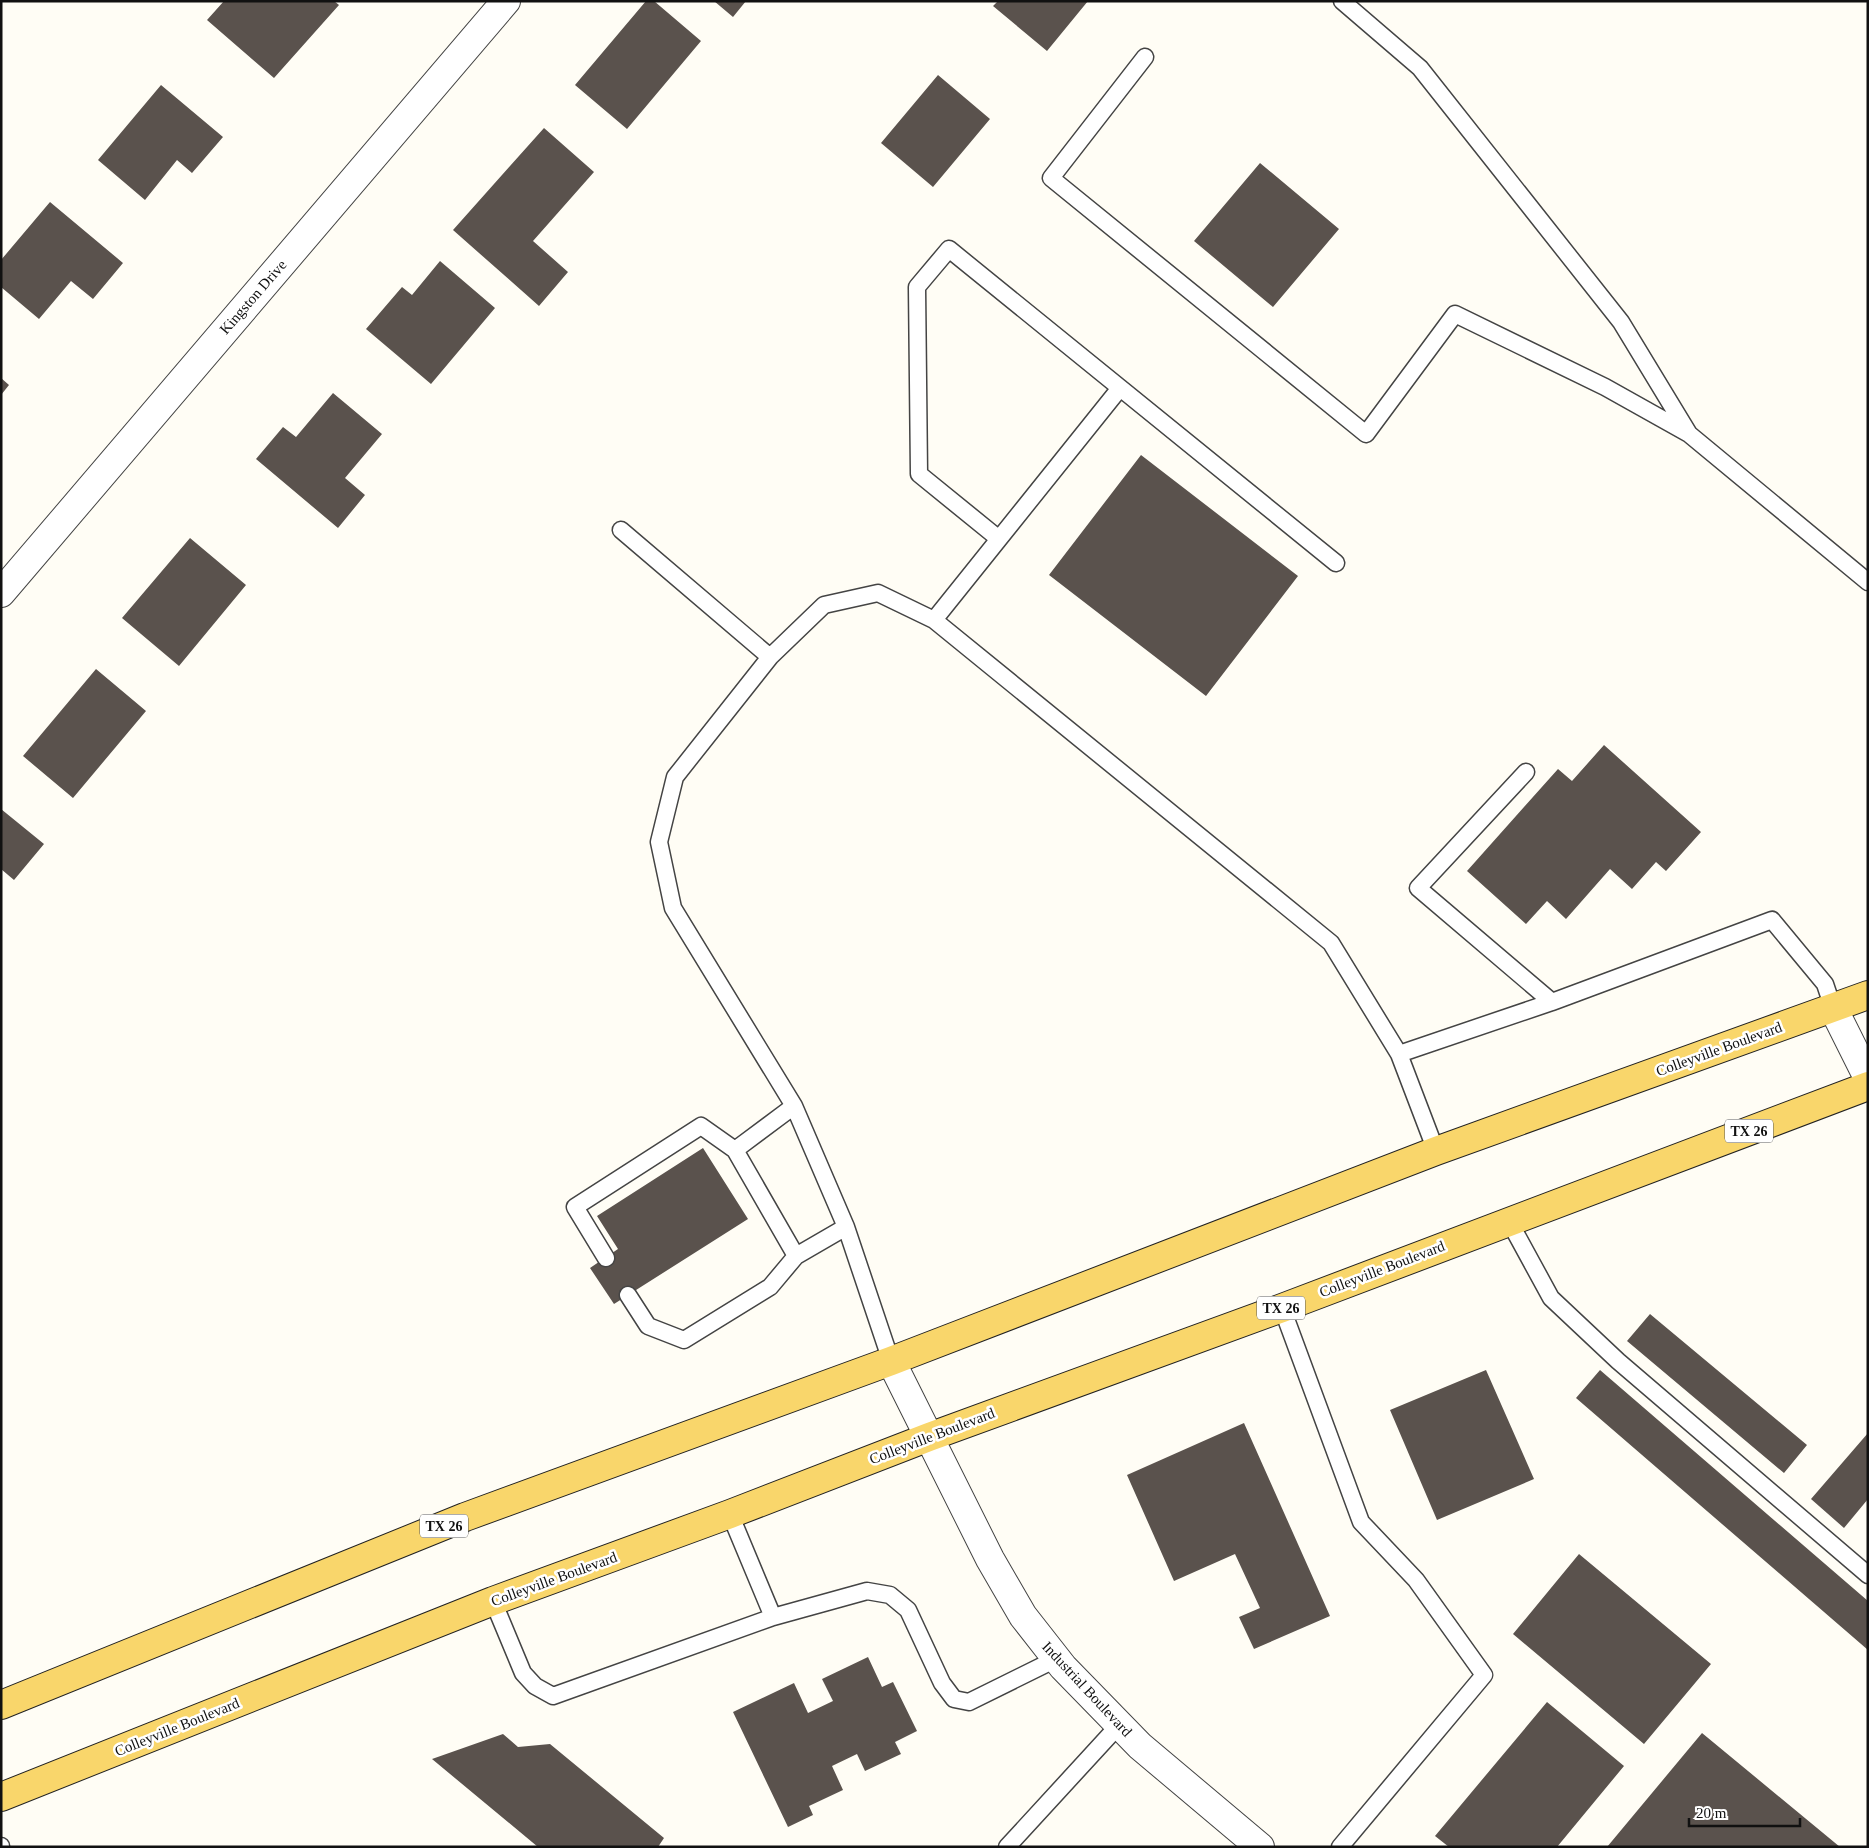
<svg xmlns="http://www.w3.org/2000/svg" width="1869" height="1848" viewBox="0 0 1869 1848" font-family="Georgia,serif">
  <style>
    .building { fill: #5a524d }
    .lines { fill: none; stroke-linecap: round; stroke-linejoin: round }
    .service-casing { stroke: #444; stroke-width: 19 }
    .minor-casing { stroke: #444; stroke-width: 30 }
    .primary-casing { stroke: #222; stroke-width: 30 }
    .service { stroke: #fff; stroke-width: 16 }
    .minor { stroke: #fff; stroke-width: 28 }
    .primary { stroke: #f9d66b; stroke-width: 28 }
    .labels { text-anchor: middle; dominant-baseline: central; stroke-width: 5; stroke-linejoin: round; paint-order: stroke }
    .shield { fill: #fff; stroke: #585858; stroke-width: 1 }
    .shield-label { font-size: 14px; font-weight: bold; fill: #111 }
    .street-label { font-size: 15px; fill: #111; stroke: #fff }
  </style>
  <rect width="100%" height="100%" fill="#fffdf5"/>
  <path class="building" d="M224,1H334L339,5L274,78L207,20Z
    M646,1H654L701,41L627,129L575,85Z
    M714,1H746L733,17Z
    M998,1H1088L1047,51L993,6Z
    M938,75L990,119L933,187L881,143Z
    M161,85L223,137L192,173L177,160L145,200L98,160Z
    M544,128L594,172L533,241L568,272L539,306L453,230Z
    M1260,163L1339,229L1273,307L1194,241Z
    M50,202L123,263L93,299L71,281L39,319L1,287V260Z
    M440,261L495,308L431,384L366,329L402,287L412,295Z
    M1,378L9,385L1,395Z
    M333,393L382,434L345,478L365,495L338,528L256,459L283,427L296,437Z
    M1141,455L1298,576L1206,696L1049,575Z
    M190,538L246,585L179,666L122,618Z
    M96,669L146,711L73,798L23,756Z
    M1604,745L1701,832L1666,871L1656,862L1632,889L1610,869L1566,919L1547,901L1526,924L1467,871L1558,769L1572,781Z
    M1,809L44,844L14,880L1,869Z
    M703,1148L748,1219L614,1304L590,1268L618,1249L597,1216Z
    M1650,1314L1807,1445L1784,1473L1627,1341Z
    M1486,1370L1534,1479L1437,1520L1390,1410Z
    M1600,1370L1868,1601V1650L1576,1398Z
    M1244,1423L1330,1616L1254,1649L1239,1617L1260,1608L1235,1554L1174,1581L1127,1475Z
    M1868,1433V1499L1844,1528L1811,1499Z
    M1579,1554L1711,1664L1644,1744L1513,1634Z
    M868,1657L882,1687L893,1682L917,1731L895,1742L901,1754L865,1771L857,1754L832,1766L843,1790L809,1806L813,1815L788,1827L733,1712L794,1683L808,1713L833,1701L822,1679Z
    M1547,1702L1624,1766L1557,1847H1449L1435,1836Z
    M1702,1733L1840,1847H1607Z
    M503,1734L518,1747L550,1744L664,1838L658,1847H538L432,1759Z"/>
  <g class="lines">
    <defs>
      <path id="service" d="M1342,1L1420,68L1621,322L1689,434L1868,582
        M1145,57L1051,178L1366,434L1455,314L1605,387L1689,434
        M621,530L770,657
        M999,539L919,474L917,287L949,249L1336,563
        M934,620L1120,388
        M1526,772L1418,888L1552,1002L1772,920L1825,984L1833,1008
        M1399,1054L1552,1002
        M794,1106L673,908L659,842L675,777L770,657L824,605L878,593L934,620L1331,943L1399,1054L1436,1151
        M1509,1221L1551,1298L1618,1361L1868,1575
        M846,1227L796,1256L735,1150L794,1106L846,1227L891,1361
        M606,1258L575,1207L701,1126L735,1150
        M628,1295L648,1326L684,1340L770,1287L796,1256
        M1282,1308L1361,1522L1416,1580L1484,1675L1340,1847
        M493,1601L523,1673L535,1686L553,1696L773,1617L730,1514
        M773,1617L867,1591L890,1595L908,1610L942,1683L954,1699L969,1702L1056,1659
        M1,1846V1847
        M1007,1847L1119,1725"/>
      <path id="minor" d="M1,593L506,1
        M1833,1008L1868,1078
        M891,1361L990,1559L1023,1616L1063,1667L1140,1746L1260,1847"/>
      <path id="primary" d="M1,1705L465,1517L891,1361L1436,1151L1868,995
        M1,1797L493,1601L730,1514L929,1437L1282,1308L1868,1086"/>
    </defs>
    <use href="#service" class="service-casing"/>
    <use href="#minor" class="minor-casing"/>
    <use href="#primary" class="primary-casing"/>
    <use href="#service" class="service"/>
    <use href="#minor" class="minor"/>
    <use href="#primary" class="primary"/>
  </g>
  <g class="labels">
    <g class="shield">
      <rect x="1725" y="1119.5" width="48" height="23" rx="4"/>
      <rect x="1257" y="1296.5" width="48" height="23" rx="4"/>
      <rect x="420" y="1514.5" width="48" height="23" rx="4"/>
    </g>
    <g class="shield-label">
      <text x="1749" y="1131">TX 26</text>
      <text x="1281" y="1308">TX 26</text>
      <text x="444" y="1526">TX 26</text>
    </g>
    <g class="street-label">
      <text transform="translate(253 297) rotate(-49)">Kingston Drive</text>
      <text transform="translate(1719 1049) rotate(-20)">Colleyville Boulevard</text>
      <text transform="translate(1382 1269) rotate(-21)">Colleyville Boulevard</text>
      <text transform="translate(932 1436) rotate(-21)">Colleyville Boulevard</text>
      <text transform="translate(554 1579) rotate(-20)">Colleyville Boulevard</text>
      <text transform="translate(1087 1689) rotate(47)">Industrial Boulevard</text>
      <text transform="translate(177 1727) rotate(-22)">Colleyville Boulevard</text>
    </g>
  </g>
  <rect width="1869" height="1848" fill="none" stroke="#111111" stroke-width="5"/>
  <path d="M1689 1818v8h111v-8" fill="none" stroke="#111111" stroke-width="2.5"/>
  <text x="1696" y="1818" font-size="15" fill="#111111" stroke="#ffffff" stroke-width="4" paint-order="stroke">20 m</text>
</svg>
